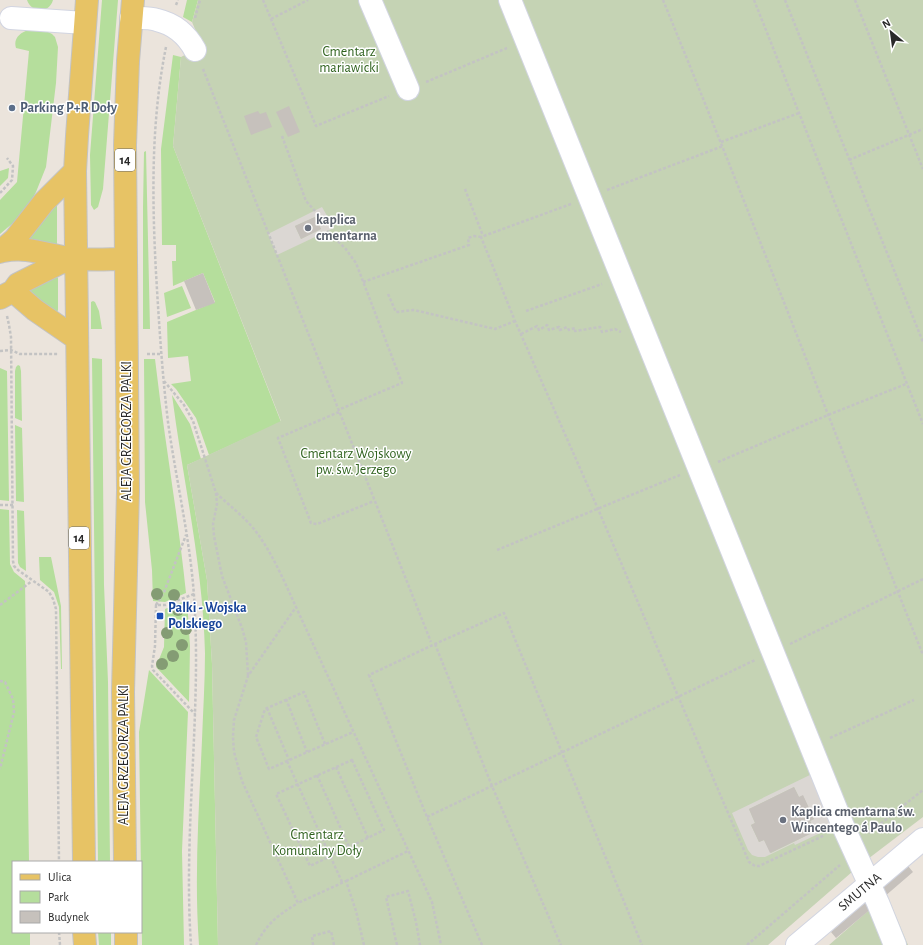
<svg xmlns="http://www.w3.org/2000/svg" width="923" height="945" viewBox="0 0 923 945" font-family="'Alegreya Sans',sans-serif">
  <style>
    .green { fill: #b5de9c }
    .cemetery { fill: #c5d3b4 }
    .plaza { fill: #dbd7d3; fill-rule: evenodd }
    .building { fill: #c6c1bc }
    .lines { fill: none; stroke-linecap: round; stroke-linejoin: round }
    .minor-casing { stroke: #d2d5e1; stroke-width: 24 }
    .major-casing { stroke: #c3c3c3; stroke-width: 24 }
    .path { stroke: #c3c3c3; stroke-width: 2.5; stroke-dasharray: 3 2; stroke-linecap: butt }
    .minor { stroke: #fff; stroke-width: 22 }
    .major { stroke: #e7c365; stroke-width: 22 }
    .tree { fill: #849c74 }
    .service-dot { fill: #5c6f8a; stroke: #fff; stroke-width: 1.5 }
    .worship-dot { fill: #6b7280; stroke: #fff; stroke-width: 1.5 }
    .transit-dot { fill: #1a4fb4; stroke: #fff; stroke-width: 1.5 }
    .labels { text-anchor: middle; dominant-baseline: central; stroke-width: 3; stroke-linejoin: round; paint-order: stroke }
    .shield { fill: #fff; stroke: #696969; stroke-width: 1 }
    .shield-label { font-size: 13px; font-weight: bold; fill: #292929 }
    .park-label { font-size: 14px; fill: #2f621e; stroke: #fff }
    .service-label { font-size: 14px; font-weight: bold; fill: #4e5e75; stroke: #fff; text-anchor: start }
    .worship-label { font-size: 14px; font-weight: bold; fill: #5b616d; stroke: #fff; text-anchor: start }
    .street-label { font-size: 14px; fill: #292929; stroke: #fff }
    .transit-label { font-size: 14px; font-weight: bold; fill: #164399; stroke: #fff; text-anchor: start }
  </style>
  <rect width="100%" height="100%" fill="#ebe4dc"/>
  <path class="green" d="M27,0H53C49,14 31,13 27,0Z
    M102,0H118L103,189L98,207L94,210L91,205L90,155Z
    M187,0H198L192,22L183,17Z
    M29,30H44L52,34L55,37L58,47L56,83L46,167L36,192L29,205L20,217L0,234V200L17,182L29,51L16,48C13,39 20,32 29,30Z
    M173,55L181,57L173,146L281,422L209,455L196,418L176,389L171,384L191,381L188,356L168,358L167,322L215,302L203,273L173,286L172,261H176V245H162L161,149Z
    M146,151L150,329H143V207L144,152Z
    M9,168L8,178L0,186V171Z
    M57,202V244L53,245L27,242L33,230Z
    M57,277L58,278V310L57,312H54L22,292Z
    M182,286L191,308L167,317L164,293Z
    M93,301L95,302L99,311L102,329H91V302Z
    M92,358L102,359L104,585L108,682L110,862H98Z
    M144,359H155C164,437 178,515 186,593L165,602L153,601L152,570L145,502Z
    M18,365L20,366L21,371L22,421L15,418V371L16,367Z
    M0,368L7,371L9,501L0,500Z
    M172,395L190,424L201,459L187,465L207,580L212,664L218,945H199C194,877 199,808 202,740C203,711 205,682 205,653C203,566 183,481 172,395Z
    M15,425L22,428L24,502L16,501Z
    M0,509L9,510L10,564L14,572L25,581L29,862H13V932H30V945H0Z
    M17,510L24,511L26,571L20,567L18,563Z
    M39,557H51L61,606L62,669H61L59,607L54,592L40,580Z
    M187,600L190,646L189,702L156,667L164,647L165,609Z
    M149,670L188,712L182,851L184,945H142L139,732Z
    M98,932H111V945H99Z"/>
  <path class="cemetery" d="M198,0H923V817L860,865L768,945H218L212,664L207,580L187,465L281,421L173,146L181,57L202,46L192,22Z
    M887,895L908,945H829L884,897Z"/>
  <path class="plaza" d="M322,207L334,228L277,255L268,234ZM315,217L321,229L301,239L295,226Z
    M814,773L835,826L795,845L794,843L765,857H758L752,855L748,850L732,813ZM794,787L799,797L803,796L814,819L810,821L816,831L771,853L764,840L759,842L751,825L755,823L749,809Z"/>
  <path class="building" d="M289,106L300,132L288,137L276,112Z
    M258,111L260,114L266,112L272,127L251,135L244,116Z
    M315,217L321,229L301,239L295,226Z
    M203,273L215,303L196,310L184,281Z
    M794,787L799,797L803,795L814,819L810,821L816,831L770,853L764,840L759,842L751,825L755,823L749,809Z
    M908,866L913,872L884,897L879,891Z
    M867,901L872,908L836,938L831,932Z"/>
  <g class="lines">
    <defs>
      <path id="minor" d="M370,0L408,89
        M510,0L843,826L878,903L895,945
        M11,18L85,23
        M131,18C139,18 149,17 157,20C174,24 187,35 195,50
        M797,945L923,839"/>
      <path id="major" d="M3,251C28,246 46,255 70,258C88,261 108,259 126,259
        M0,252L15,239L44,202L75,171
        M13,291L35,310L77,339
        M0,298L13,291L18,284L60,263L76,259
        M84,862L75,171L77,136L87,0
        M125,862L123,692L128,490L125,145L128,61L133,0
        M84,932L85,945
        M126,932V945"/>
    </defs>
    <use href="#minor" class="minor-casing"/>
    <use href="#major" class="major-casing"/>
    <path class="path" d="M263,0L316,126L389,96
      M663,0C752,217 836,437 923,655
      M754,0L923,424
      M785,0L923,342
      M855,0L923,169
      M176,5L178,0
      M195,18L200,0
      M271,19L308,0
      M166,47C151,121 152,197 156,273C159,323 162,372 168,422C176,480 190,538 194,596C202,713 183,829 191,945
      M203,69L431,642
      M426,82L507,48
      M282,136L306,201L315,211
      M721,142L799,113
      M849,160L923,129
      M465,189L483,236
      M607,190L723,146
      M0,193L12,180L13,166L7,158
      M571,204L481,237L515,321L598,509L749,862L755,866H759L825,835
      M327,231L345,248L356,263L402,383L338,410
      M363,282L469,245L468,238L474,236L481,237
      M388,294L396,312L414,310L495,329L515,321
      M526,311L602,284
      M7,316L9,325L11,337L13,561L14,566L18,570L49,592L53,599L56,609L59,862
      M521,334L537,326L539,330L547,325L549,330L559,327L560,330L567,327L569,330L575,328V331L600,327L602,332L615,329L621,332
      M0,351L11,350L20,354H58
      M147,354H161
      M164,381L184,405L193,421L216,493L217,504L213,524L214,536L222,576L242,628L246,642L248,675
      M339,412L278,438L311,523L317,524L374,501
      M718,462L828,415L906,384
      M216,493C229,505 243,516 254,529C272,552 284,581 296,607
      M0,505H13
      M497,550L680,475
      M194,594L165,605H156L155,646L152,666L153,670L195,714
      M0,605L32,581
      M156,605L164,592L186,535
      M435,644L492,786L561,945
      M790,644L923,579
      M0,681L5,682L13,699L14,712L0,769
      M286,699L307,752
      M267,708L289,760
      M830,738L914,700
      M325,744L304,692L265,709L256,737L269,769L353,732
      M352,760L384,830L310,866L276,794Z
      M287,761L342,882
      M336,767L368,838
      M317,775L349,847
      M427,817L755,660
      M869,833L923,790
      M346,881L408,851
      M59,932L60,945
      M256,945C266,924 278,915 298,903
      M313,945L312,936L331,931L334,945
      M364,945L356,911L346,881L298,903L242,781L234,752L233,737L234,720L248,676L296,607L432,902L441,945
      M397,945L386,897L408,891L416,922L420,945
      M482,945L427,817L369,675L435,644L504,613L642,945
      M747,945L840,865"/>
    <use href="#minor" class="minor"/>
    <use href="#major" class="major"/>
  </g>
  <g class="tree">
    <circle cx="157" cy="594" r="6"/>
    <circle cx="174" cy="595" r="6"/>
    <circle cx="178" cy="610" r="6"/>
    <circle cx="186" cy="629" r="6"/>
    <circle cx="167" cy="633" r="6"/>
    <circle cx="182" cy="645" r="6"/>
    <circle cx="173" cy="656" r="6"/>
    <circle cx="162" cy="664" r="6"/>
  </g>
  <circle class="service-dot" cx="12" cy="108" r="4"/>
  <g class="worship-dot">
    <circle cx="308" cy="228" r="4"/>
    <circle cx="783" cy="820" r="4"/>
  </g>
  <rect class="transit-dot" x="156" y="612" width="8" height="8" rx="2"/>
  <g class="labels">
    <g class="shield">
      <rect x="115" y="149" width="20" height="22" rx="3"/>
      <rect x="69" y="527" width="20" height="22" rx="3"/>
    </g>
    <g class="shield-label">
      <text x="125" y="160">14</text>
      <text x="79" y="538">14</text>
    </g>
    <g class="park-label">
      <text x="349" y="52">Cmentarz<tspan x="349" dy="16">mariawicki</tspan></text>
      <text x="356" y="454">Cmentarz Wojskowy<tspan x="356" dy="16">pw. św. Jerzego</tspan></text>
      <text x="317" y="835">Cmentarz<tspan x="317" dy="16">Komunalny Doły</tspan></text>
    </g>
    <g class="service-label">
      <text x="20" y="108">Parking P+R Doły</text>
    </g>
    <g class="worship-label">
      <text x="316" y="220">kaplica<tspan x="316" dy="16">cmentarna</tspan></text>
      <text x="791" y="812">Kaplica cmentarna św.<tspan x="791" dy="16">Wincentego á Paulo</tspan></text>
    </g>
    <g class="street-label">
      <text transform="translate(127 431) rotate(-90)">ALEJA GRZEGORZA PALKI</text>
      <text transform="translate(124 755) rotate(-90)">ALEJA GRZEGORZA PALKI</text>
      <text transform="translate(860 892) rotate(-40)">SMUTNA</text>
    </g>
    <g class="transit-label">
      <text x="168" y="608">Palki - Wojska<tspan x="168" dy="16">Polskiego</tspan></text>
    </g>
  </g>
  <rect x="12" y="861" width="130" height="72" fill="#ffffff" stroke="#a9a9a9"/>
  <rect x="20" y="874" width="20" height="6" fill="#e7c365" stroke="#a9a9a9"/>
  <text x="48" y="881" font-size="12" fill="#292929">Ulica</text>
  <rect x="20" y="891" width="20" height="12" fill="#b5de9c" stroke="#a9a9a9"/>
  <text x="48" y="901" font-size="12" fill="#292929">Park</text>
  <rect x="20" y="911" width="20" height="12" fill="#c6c1bc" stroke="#a9a9a9"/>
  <text x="48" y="921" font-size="12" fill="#292929">Budynek</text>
  <g transform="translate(891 32) rotate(331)" stroke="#ffffff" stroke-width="3" paint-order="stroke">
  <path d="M0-3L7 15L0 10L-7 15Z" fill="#292929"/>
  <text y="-6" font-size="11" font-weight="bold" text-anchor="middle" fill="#292929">N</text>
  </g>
</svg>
